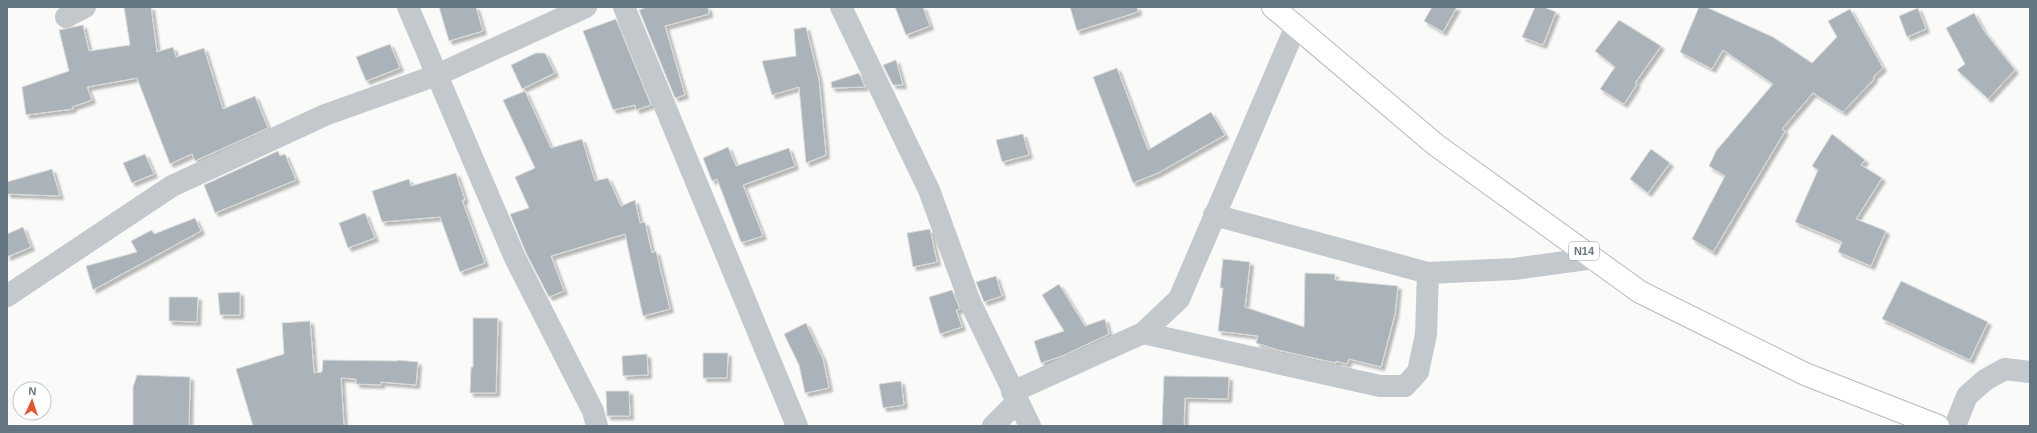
<svg xmlns="http://www.w3.org/2000/svg" width="2037" height="433" viewBox="0 0 2037 433" font-family="Arial,sans-serif">
  <style>
    .building { fill: #aab3b9; stroke: #dcdcda; filter: url(#shadow) }
    .lines { fill: none; stroke-linecap: round; stroke-linejoin: round }
    .primary-casing { stroke: #b5babe; stroke-width: 24 }
    .minor { stroke: #c3c8cc; stroke-width: 22 }
    .primary { stroke: #fff; stroke-width: 22 }
    .labels { text-anchor: middle; dominant-baseline: central; stroke-width: 4; stroke-linejoin: round; paint-order: stroke }
    .shield { fill: #fff; stroke: #939fa8; stroke-width: 1 }
    .shield-label { font-size: 11px; font-weight: bold; fill: #657683 }
  </style>
  <defs>
    <filter id="shadow"><feDropShadow dx="3.5" dy="3.5" stdDeviation="1" flood-color="#0004"/></filter>
  </defs>
  <rect width="100%" height="100%" fill="#fafaf8"/>
  <path class="building" d="M124,7H151L157,52L173,47L176,57L204,48L223,109L255,96L268,128L195,161L192,154L170,164L137,78L87,87L92,100L72,107L73,109L26,115L22,87L69,71L59,30L83,25L89,51L130,45Z
    M439,7H476L483,31L449,41Z
    M647,7H708L709,14L665,26L685,95L675,98L639,10Z
    M895,7H923L930,26L906,35Z
    M1070,7H1137L1138,12L1077,31Z
    M1432,7H1457L1443,32L1424,21Z
    M1535,7H1543L1556,12L1543,45L1522,37Z
    M1699,7H1706L1773,37L1812,63L1837,37L1828,21L1850,9L1883,68L1873,77L1874,79L1843,112L1813,93L1782,129L1785,131L1713,252L1692,239L1725,176L1709,166L1716,151L1773,84L1723,50L1712,69L1680,52Z
    M1918,8L1926,29L1907,37L1899,16Z
    M1974,13L1984,31L2015,70L1988,99L1957,70L1965,64L1946,28Z
    M616,19L651,105L636,110L635,105L613,110L583,31Z
    M1619,20L1661,46L1635,83L1637,84L1624,104L1600,89L1615,67L1595,51Z
    M806,27L819,80L826,155L806,163L799,87L772,95L762,61L796,56L794,29Z
    M390,44L400,68L366,81L356,57Z
    M536,53H545L555,73L522,89L511,65Z
    M896,60L903,85H893L883,65Z
    M1117,68L1148,150L1211,112L1225,135L1158,173L1133,183L1093,77Z
    M859,73L865,87L832,88L831,82Z
    M525,91L551,148L582,139L595,181L608,178L621,206L635,200L640,223L645,222L652,253L656,251L670,309L643,316L625,234L551,256L564,291L549,297L526,253L510,214L529,208L515,177L535,168L503,100Z
    M1023,134L1029,155L1002,162L996,140Z
    M1832,134L1865,160L1861,165L1882,178L1856,219L1886,231L1871,266L1838,252L1842,242L1795,222L1818,170L1812,166Z
    M728,147L736,166L789,148L795,166L743,185L763,236L744,242H741L717,179L712,181L703,158Z
    M1651,149L1670,163L1648,193L1630,179Z
    M278,151L280,156L285,154L296,180L215,213L204,185Z
    M145,154L154,174L132,183L123,163Z
    M52,169L60,196L7,194V182Z
    M456,173L465,200H462L485,263L460,272L440,217L382,222L372,191L409,179L411,186Z
    M365,213L375,238L348,248L339,223Z
    M195,218L201,231L93,290L86,266L137,252L131,241L152,230L154,234Z
    M23,227L31,247L7,257V234Z
    M930,229L937,262L913,267L907,233Z
    M1223,259L1250,262L1245,307L1304,327L1305,273L1335,274V280L1398,286L1395,314L1381,367L1349,359L1347,364L1336,361V363L1278,350L1256,343L1258,336L1218,331L1223,288H1220Z
    M996,276L1002,296L984,302L976,282Z
    M1901,281L1988,322L1970,360L1882,319Z
    M1059,284L1085,326L1105,319L1109,334L1062,356L1041,363L1034,341L1064,331L1042,295Z
    M952,290L960,309L956,310L962,327L940,334L929,297Z
    M240,292V315H220L218,293Z
    M169,297H198L197,322L169,321Z
    M473,318H498L496,393H470L471,367H473Z
    M310,321L314,373L322,372L323,360L397,361V360L418,362L416,385L381,382V385L356,384V379L341,378L344,426H253L236,369L284,354L282,323Z
    M806,323L823,359L829,388L805,393L799,365L784,334Z
    M703,353H728L727,378H703Z
    M647,354L648,375L623,376L622,356Z
    M137,375L190,377L189,426H133V387Z
    M1164,376L1229,377L1228,399L1185,398L1184,426H1162Z
    M901,381L904,405L883,408L879,384Z
    M606,391H629L630,416H607Z"/>
  <g class="lines">
    <defs>
      <path id="primary" d="M1273,7L1436,145L1640,292L1805,374L1938,426"/>
    </defs>
    <use href="#primary" class="primary-casing"/>
    <path class="minor" d="M408,7L515,258L593,411L597,426
      M624,7L797,426
      M841,7L929,190L970,302L1030,426
      M66,17L85,7
      M1214,215L1428,273L1514,269L1594,258
      M7,296L172,186L325,115L437,75L586,7
      M1143,333L1380,386H1405L1418,372L1426,334L1428,273
      M1012,392L1143,333L1179,299L1296,26
      M993,426L1018,401
      M1955,426L1967,396L1985,380L2005,369L2030,372"/>
    <use href="#primary" class="primary"/>
  </g>
  <g class="labels">
    <rect class="shield" x="1569" y="242" width="30" height="18" rx="3"/>
    <g class="shield-label">
      <text x="1584" y="251">N14</text>
    </g>
  </g>
  <rect width="2037" height="433" fill="none" stroke="#657683" stroke-width="16"/>
  <g transform="translate(32 401) rotate(3)"><circle r="19" fill="#ffffff" stroke="#c1c8cd"/>
  <path d="M0-3L7 15L0 10L-7 15Z" fill="#e4572e"/>
  <text y="-6" font-size="11" font-weight="bold" text-anchor="middle" fill="#657683">N</text>
  </g>
</svg>
